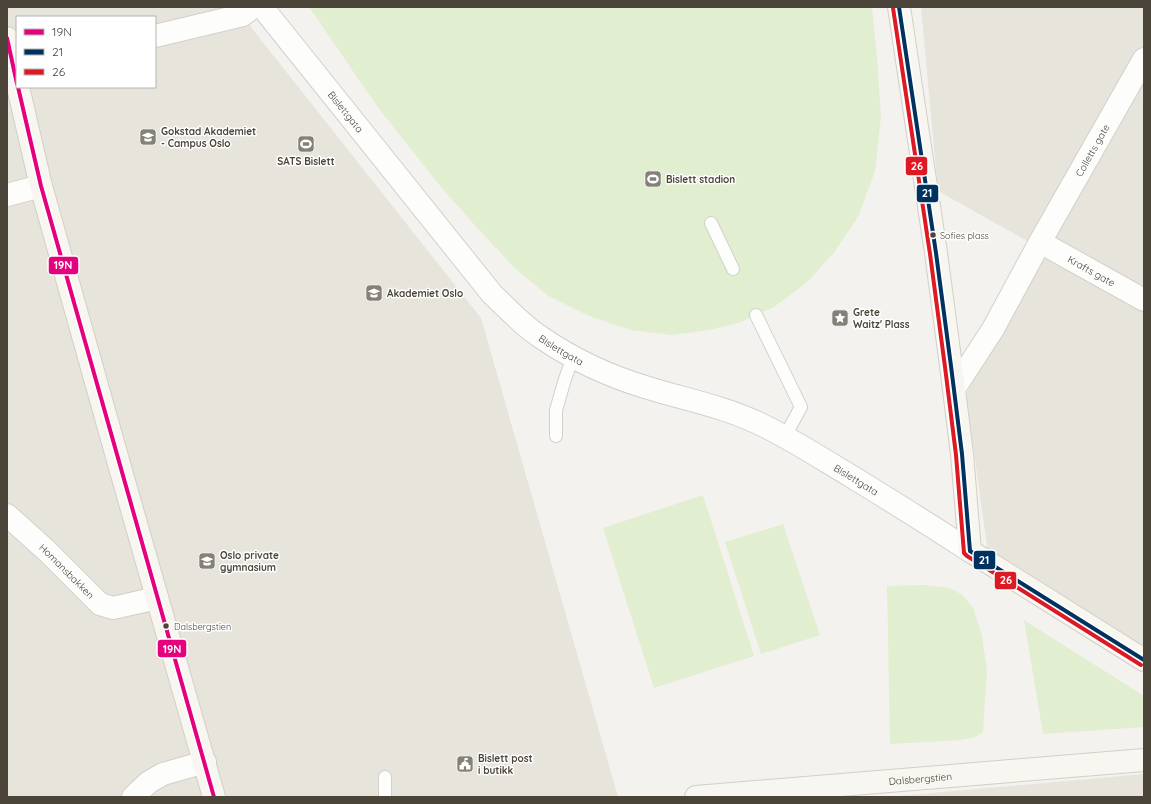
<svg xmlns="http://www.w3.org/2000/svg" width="1151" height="804" viewBox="0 0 1151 804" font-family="Quicksand,sans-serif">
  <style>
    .residential { fill: #e7e4dc; fill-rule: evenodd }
    .green { fill: #e1eecf }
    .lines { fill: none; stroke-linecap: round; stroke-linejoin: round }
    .lane-casing { stroke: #d2d0cb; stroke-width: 14 }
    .street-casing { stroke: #d2d0cb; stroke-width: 24 }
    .secondary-casing { stroke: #d3cfc5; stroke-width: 24 }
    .lane { stroke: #fdfdfc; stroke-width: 12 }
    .street { stroke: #fdfdfc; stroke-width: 22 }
    .secondary { stroke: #f7f6f1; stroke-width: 22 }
    .bus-1-casing { stroke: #fff; stroke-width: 7 }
    .bus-2-casing { stroke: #fff; stroke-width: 7 }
    .bus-3-casing { stroke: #fff; stroke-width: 7 }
    .bus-1 { stroke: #e5007d; stroke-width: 4 }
    .bus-2 { stroke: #003260; stroke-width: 4 }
    .bus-3 { stroke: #dd1923; stroke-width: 4 }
    .bus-dot { fill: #4b4439; stroke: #fff; stroke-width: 1.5 }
    .labels { text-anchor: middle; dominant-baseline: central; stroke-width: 3; stroke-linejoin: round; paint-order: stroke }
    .bus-label { font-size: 9px; fill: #4b4439; stroke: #fff; text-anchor: start }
    .street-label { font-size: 10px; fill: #4b4439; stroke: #fff }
    .poi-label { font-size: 10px; font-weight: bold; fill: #4b4439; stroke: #fff; text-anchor: start }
    .line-badge { stroke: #fff; stroke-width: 1.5 }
    .badge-label { font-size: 11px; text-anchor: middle; font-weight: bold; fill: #fff }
  </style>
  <rect width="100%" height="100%" fill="#f4f2ee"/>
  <path class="residential" d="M7,7H235L481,318L618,797H7ZM17,17H155V87H17Z
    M921,7H1144V662L990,567L966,394L1045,251L938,191Z
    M1144,774V797H887Z"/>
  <path class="green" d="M309,7H872L877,58L881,117L875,171L858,217L833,254L806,283L774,307L738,323L710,330L672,335L631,330L589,316L547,295L516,269L479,230L441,187L379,109Z
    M703,495L754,656L654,688L603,528Z
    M783,524L820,635L761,654L725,542Z
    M925,585L949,588L963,595L973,608L982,635L987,671L983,732L975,737L961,740L890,744L887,586Z
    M1024,620L1144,696V727L1043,734Z"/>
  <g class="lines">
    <defs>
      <path id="lane" d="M711,223L733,269
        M756,315L801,407L785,436
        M556,436V410L565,379L573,357
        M385,777V797"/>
      <g id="street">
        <path id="s1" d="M262,7L492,294C508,309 523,326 542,338C574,360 609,376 645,387C683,399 722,406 758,423C790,438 819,457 849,475C890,500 930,525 970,551"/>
        <path d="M155,36L243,15L253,7"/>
        <path d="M7,195L41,186"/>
        <path id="s2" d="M1040,242L1144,300"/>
        <path id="s3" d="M954,389L993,329L1040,242L1144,59"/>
        <path id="s4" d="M7,515L47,551L100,604L113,608L157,598"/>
        <path d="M133,797L149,782L163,774L205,762"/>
      </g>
      <g id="secondary">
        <path d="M899,7L936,253L951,366L962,454L970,551L1144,660"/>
        <path d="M7,38L17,84"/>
        <path d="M18,87L41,186L121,471L214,797"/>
        <path id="s5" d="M696,797L1144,760"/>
      </g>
    </defs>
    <use href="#lane" class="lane-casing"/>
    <use href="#street" class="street-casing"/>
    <use href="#secondary" class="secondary-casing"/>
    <use href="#lane" class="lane"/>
    <use href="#street" class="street"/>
    <use href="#secondary" class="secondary"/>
    <defs>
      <path id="bus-1" d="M7,38L17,84
        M18,87L41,186L214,797"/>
      <path id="bus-2" d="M899,7L936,253L951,366L962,454L970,551L1144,660"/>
      <path id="bus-3" d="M893,8L930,254L945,367L956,455L964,553L967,556L1141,665"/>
    </defs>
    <use href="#bus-1" class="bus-1-casing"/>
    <use href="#bus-2" class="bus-2-casing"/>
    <use href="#bus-3" class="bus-3-casing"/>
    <use href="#bus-1" class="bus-1"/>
    <use href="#bus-2" class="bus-2"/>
    <use href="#bus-3" class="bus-3"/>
  </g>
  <defs>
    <symbol id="university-square" viewBox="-11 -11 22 22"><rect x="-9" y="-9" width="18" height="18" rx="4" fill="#868178" stroke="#fff"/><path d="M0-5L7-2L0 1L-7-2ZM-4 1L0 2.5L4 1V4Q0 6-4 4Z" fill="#fff"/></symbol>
    <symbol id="stadium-square" viewBox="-11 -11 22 22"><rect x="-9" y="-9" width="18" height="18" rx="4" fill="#868178" stroke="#fff"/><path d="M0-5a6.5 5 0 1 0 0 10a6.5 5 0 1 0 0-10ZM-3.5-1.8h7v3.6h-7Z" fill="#fff"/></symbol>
    <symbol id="school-square" viewBox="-11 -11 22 22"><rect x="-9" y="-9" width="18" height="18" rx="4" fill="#868178" stroke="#fff"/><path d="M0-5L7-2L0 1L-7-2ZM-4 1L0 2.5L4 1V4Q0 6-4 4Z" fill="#fff"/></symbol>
    <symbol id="sight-square" viewBox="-11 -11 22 22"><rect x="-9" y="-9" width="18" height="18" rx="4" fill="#868178" stroke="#fff"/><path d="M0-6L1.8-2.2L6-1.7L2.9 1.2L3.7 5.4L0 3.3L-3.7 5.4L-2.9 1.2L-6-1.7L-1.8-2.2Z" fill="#fff"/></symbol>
    <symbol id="civic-square" viewBox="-11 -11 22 22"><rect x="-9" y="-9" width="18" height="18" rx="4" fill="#868178" stroke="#fff"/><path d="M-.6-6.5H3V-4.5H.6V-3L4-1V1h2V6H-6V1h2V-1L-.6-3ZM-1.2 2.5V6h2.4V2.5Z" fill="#fff"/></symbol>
  </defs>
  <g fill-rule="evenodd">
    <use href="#university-square" x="138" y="127" width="20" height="20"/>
    <use href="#stadium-square" x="296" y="134" width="20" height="20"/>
    <use href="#stadium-square" x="643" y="169" width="20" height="20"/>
    <use href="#school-square" x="364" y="283" width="20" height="20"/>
    <use href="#sight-square" x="830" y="308" width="20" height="20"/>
    <use href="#school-square" x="197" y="551" width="20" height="20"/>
    <use href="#civic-square" x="455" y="754" width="20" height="20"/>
  </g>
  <g class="bus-dot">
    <circle cx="933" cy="235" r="3.5"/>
    <circle cx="166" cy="626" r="3.5"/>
  </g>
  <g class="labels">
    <g class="bus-label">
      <text x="940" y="235">Sofies plass</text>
      <text x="174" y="626">Dalsbergstien</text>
    </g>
    <g class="street-label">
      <text stroke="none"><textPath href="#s1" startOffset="134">Bislettgata</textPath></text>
      <text stroke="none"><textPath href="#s3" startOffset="276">Colletts gate</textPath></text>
      <text stroke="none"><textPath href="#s2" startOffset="59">Krafts gate</textPath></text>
      <text stroke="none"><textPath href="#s1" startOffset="457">Bislettgata</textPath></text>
      <text stroke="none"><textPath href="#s1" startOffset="781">Bislettgata</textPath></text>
      <text stroke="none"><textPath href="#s4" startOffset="82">Homansbakken</textPath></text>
      <text stroke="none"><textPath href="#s5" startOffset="225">Dalsbergstien</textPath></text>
    </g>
    <g class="poi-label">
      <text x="161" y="131">Gokstad Akademiet<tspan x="161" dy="12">- Campus Oslo</tspan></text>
      <text x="306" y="161" text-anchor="middle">SATS Bislett</text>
      <text x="666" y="179">Bislett stadion</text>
      <text x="387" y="293">Akademiet Oslo</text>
      <text x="853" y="312">Grete<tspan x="853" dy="12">Waitz' Plass</tspan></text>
      <text x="220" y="555">Oslo private<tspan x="220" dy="12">gymnasium</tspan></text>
      <text x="478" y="758">Bislett post<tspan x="478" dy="12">i butikk</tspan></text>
    </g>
  </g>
  <g class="line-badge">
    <rect x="905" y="156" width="23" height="20" rx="4" fill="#dd1923"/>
    <rect x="916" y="184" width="23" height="19" rx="4" fill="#003260"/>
    <rect x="48" y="256" width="31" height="19" rx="4" fill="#e5007d"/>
    <rect x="973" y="550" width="23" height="20" rx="4" fill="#003260"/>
    <rect x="994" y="571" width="23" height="19" rx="4" fill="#dd1923"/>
    <rect x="157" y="639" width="30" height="19" rx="4" fill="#e5007d"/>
  </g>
  <g class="badge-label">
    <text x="917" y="170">26</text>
    <text x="927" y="197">21</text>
    <text x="63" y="269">19N</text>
    <text x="984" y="564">21</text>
    <text x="1006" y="584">26</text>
    <text x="172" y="653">19N</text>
  </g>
  <rect width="1151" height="804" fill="none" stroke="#4b4439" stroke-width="16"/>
  <rect x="16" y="16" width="140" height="72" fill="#ffffff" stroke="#b7b4b0"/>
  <rect x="24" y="29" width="20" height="6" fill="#e5007d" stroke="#b7b4b0"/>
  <text x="52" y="36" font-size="12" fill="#4b4439">19N</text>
  <rect x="24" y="49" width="20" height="6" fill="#003260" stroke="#b7b4b0"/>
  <text x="52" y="56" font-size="12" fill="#4b4439">21</text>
  <rect x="24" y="69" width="20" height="6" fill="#dd1923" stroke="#b7b4b0"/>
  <text x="52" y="76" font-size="12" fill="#4b4439">26</text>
</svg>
